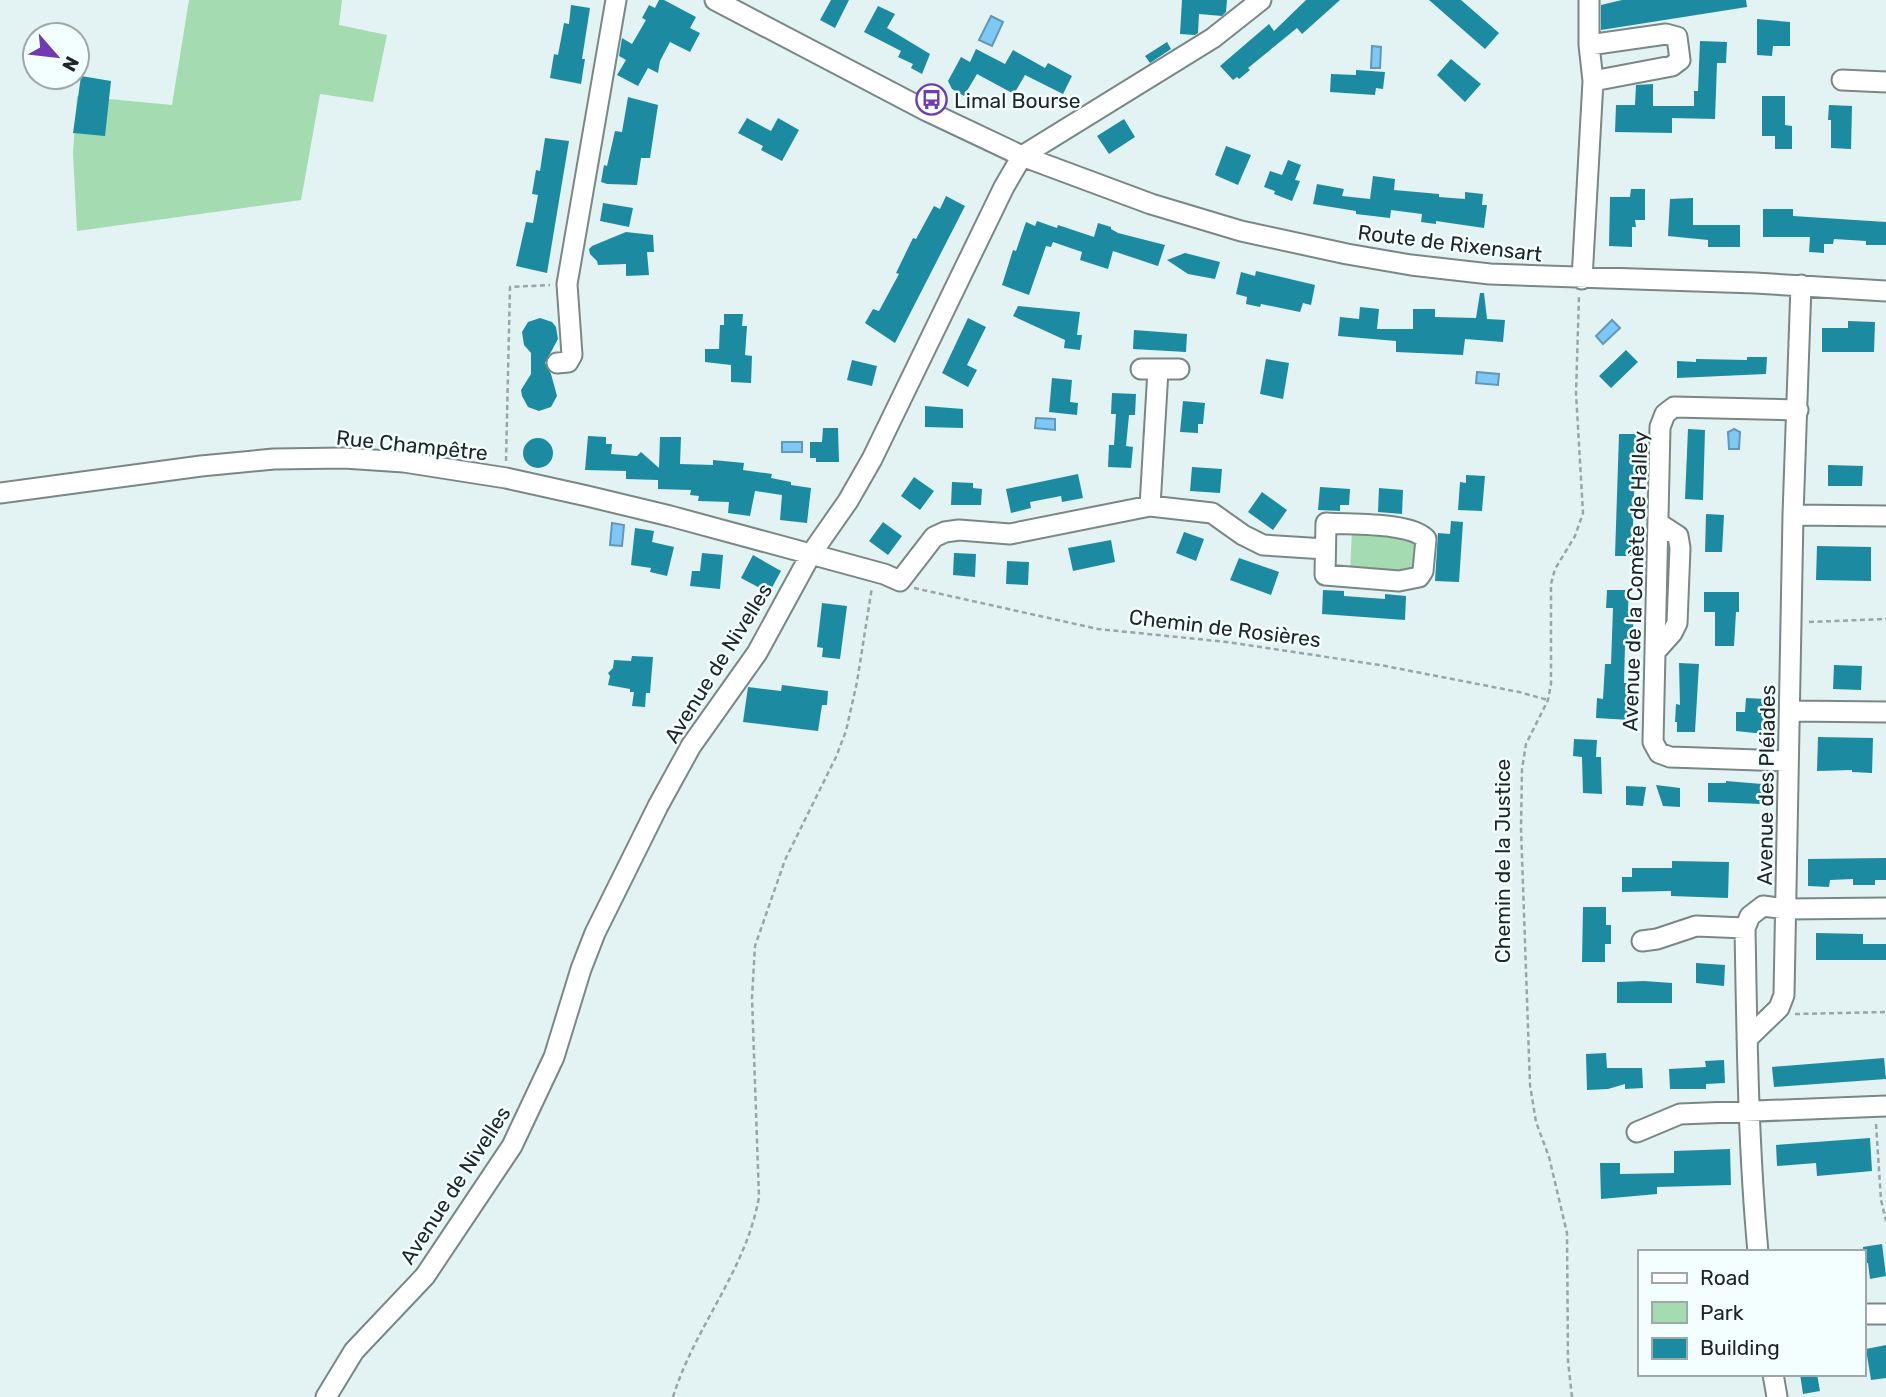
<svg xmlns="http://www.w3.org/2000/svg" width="1886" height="1397" viewBox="0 0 1886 1397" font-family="Rubik,sans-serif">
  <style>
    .green { fill: #a4dbb1 }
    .water { fill: #7ec8f5; stroke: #6297b7; stroke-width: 2 }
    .building { fill: #1c8ba1 }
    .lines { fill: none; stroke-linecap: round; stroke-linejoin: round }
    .minor-casing { stroke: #798787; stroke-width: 23 }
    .path { stroke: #9aa5a5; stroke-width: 2.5; stroke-dasharray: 5 3.5; stroke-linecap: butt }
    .minor { stroke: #fff; stroke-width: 19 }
    .labels { text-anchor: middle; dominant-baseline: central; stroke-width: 5; stroke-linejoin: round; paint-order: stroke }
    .poi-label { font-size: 21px; fill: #202626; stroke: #f2fffe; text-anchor: start }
    .street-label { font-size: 21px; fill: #202626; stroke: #f2fffe }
  </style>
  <rect width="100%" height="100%" fill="#e3f2f2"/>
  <path class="green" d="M189,0H342L339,25L387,35L373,102L320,94L301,200L77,231L73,153L77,96L172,105Z
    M1352,530L1401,533L1418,544L1420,559L1411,572H1350Z"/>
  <path class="water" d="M991,16L1003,22L992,46L979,40Z
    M1372,46L1381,47L1380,68H1371Z
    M1612,320L1620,328L1603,344L1596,336Z
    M1477,372L1499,374L1498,385L1476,383Z
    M1036,418L1055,419V430L1035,428Z
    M1734,429L1740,432L1739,449H1729L1728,432Z
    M782,442H802V452H782Z
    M612,523L624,525L622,546L610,545Z"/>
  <path class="building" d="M659,0H664L696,17L690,28L700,33L690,52L670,42L660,61L658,73L648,68L638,86L617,75L626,60L619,56L622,38L632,44L646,20L642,18L649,5L655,8Z
    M831,0H849L835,28L820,20Z
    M1182,0H1227L1226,12L1222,16L1199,14L1198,33L1195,35L1180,34Z
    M1306,0H1340L1302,34L1297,28L1248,68L1250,70L1239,79L1237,77L1233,80L1220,66L1269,24L1274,31Z
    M1429,0H1461L1499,33L1485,49Z
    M1622,0H1746L1747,7L1601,30V5Z
    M571,5L590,8L582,59H585L581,84L550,78L554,54L558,55L564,23L569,24Z
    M878,6L895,14L887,28L930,54L922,74L911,68L913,64L898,57L901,51L864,32Z
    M1757,19L1790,22V46H1773L1772,56L1757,55Z
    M1700,41L1727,42L1726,63H1717L1715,119L1672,118V133L1615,132L1616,105H1635L1636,85L1653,84V106H1694V91H1698Z
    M1167,42L1171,49L1150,63L1145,56Z
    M976,49L1005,64L1013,50L1045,68L1048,63L1072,76L1063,94L1025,75L1014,94L977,74L964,96L952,89L948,81L961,57L970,62Z
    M1451,59L1481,84L1465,102L1437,75Z
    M1356,70L1385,72L1383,89L1376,88L1375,95L1330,92L1331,74L1356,75Z
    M81,76L111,81L105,136L73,133Z
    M1762,96H1785V125L1792,126V149H1775V136H1762Z
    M628,97L658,105L650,158H641L637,185L607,184L601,182L604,165L607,166L615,131L622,132Z
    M1829,105L1852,106L1851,149L1831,148V120H1828Z
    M747,118L771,131L778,118L799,130L782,161L761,150L763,146L738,133Z
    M1124,119L1135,137L1109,154L1097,136Z
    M545,138L569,141L547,273L516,266L526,222L533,223L538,195L532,194L536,170L540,171Z
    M1226,146L1251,155L1238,185L1215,175Z
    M1288,160L1301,165L1295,180L1300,181L1292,201L1274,194L1275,191L1264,187L1270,171L1282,175Z
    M1373,176L1395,179L1394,190L1439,194V197L1465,199V192L1483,194L1482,205H1487L1484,228L1436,221V224L1421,222L1422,214L1391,210L1390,218L1356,214V211L1313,204L1317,184L1344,189L1342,196L1370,199Z
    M1631,189H1645V220H1635L1636,227H1632V247L1609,246L1610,197H1630Z
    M946,196L965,206L895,343L865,323L873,309L879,311L899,274L896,273L913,238L916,239L934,206L940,209Z
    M1693,198V225H1740V247H1708V240L1668,236L1670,199Z
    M603,203L633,208L629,227L600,221Z
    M1763,209H1793V216L1886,222V245H1866V241L1834,239L1833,244H1824V253L1809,252L1810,237H1763Z
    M1037,221L1057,228L1058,225L1094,237L1098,223L1111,227V229L1118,233L1165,245L1158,266L1113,251L1108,269L1080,260L1082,252L1053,242L1051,247L1046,246L1029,295L1002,285L1013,250L1016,251L1026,222L1035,226Z
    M626,232L653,235L654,252H647L649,275L626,276V264L598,265L597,261L590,254L589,249L592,246Z
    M1185,253L1220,262L1215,279L1188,274L1167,260Z
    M1256,271L1315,285L1311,305L1303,303L1300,312L1261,304L1260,307L1246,304L1247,297L1236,294L1241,272L1255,276Z
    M1480,293H1484L1487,319L1505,320L1503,342L1465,339L1463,355L1396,352V341L1338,336L1340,317L1359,319L1360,307L1379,309L1377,329H1413V309H1435V317L1476,318Z
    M1018,306L1080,312L1077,335H1082L1080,350L1064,348L1065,340L1013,316Z
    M724,314H743L742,326H747L745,355L752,356L751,383L731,382V365L705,362V349H719L720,325H724Z
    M540,318L552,322L556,327L558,339L545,363L551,374L557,396L551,407L539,411L528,407L522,396L521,390L531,374V353L524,345L522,332L528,322Z
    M968,318L986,327L967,365L977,370L968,387L942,373Z
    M1848,321L1875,322L1874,352H1822V328H1848Z
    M1134,330L1187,334L1186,352L1133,349Z
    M1626,350L1638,362L1611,388L1599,376Z
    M1747,357H1767L1766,374L1677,378V361L1696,362V359L1747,360Z
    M1266,359L1289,363L1283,399L1260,394Z
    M852,360L877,366L872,386L847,380Z
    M1052,378L1072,380L1070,402L1078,403L1077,415L1049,412Z
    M1112,393L1136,394L1135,415H1129L1126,446L1133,447L1131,468L1108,467L1109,445H1114L1116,414H1111Z
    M1183,401L1205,403L1203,424H1198V433L1180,432Z
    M925,406L963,409V428L925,427Z
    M823,428H838L839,462H816V458H810V442H822Z
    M1688,429L1705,430L1703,500L1685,499Z
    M1619,434H1636L1632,556H1615Z
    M588,436L606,437V444H612L611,454L637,456L641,452L659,468L660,437H681L680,464L713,465V460L744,463L743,470L772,474L771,478L791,482V485L811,488L807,523L780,520L782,495L755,491L750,516L728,513L729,502L698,501L699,496L690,495L691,490L658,489V480L626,479V471L585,470Z
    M523 453a15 15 0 1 1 30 0a15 15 0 1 1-30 0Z
    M1828,465L1863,466L1862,486H1828Z
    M1192,467L1222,469L1220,493L1190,491Z
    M1078,474L1083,498L1062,502L1061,496L1030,502L1031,508L1011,513L1006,489Z
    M1466,475L1485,476L1482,511L1458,510L1460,482L1466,483Z
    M914,477L934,491L920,510L901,496Z
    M952,482L973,483V488L982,489L981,505H951Z
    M1320,487L1350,489L1349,505H1340V511L1318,510Z
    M1379,488L1403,490L1402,514L1378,512Z
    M1262,492L1287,510L1273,530L1248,512Z
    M1706,514L1724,515L1722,552H1705Z
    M1451,521L1463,522L1459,582L1435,581L1438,533L1450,534Z
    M883,522L902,536L888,555L869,541Z
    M635,528L654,531L652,542L674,547L667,576L650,572L651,568L631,565Z
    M1184,532L1204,539L1196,561L1176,553Z
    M1111,540L1115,562L1073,571L1068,548Z
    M1817,546L1871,547V581L1816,580Z
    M702,553L723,555L720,589L690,586L692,571H700Z
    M954,553L976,554L975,577L953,575Z
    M753,555L781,571L769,593L741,578Z
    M1239,558L1279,572L1271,595L1230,580Z
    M1007,561L1029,562L1028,585L1006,584Z
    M1323,590L1344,591V596L1385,599V594L1406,596L1405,620L1322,614Z
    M1607,590H1629L1628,609H1635L1631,645H1625L1624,683H1629L1630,720L1596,718L1597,698L1603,699L1605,664H1611L1613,608H1606Z
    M1704,592H1739V612H1736L1734,646H1715V612H1704Z
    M822,603L847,606L840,659L822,657L823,648L817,647Z
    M632,656L653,657L650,693H646L645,707L632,706L634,692H630V689L608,685L610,676L608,673L613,668L614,660L631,661Z
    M1679,663L1699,664L1695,732H1677V722H1675L1676,704L1680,705Z
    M1834,665L1862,666L1861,690L1833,689Z
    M782,685L828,691L827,705H822L818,731L743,722L748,687L781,691Z
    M1746,698L1765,699L1764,734L1736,731V712H1745Z
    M1818,737L1873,738L1872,773L1852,772V770L1817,771Z
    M1574,739L1597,740L1596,757H1601L1602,794L1583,793L1582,757L1573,756Z
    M1726,781L1762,784V804L1708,802V783H1726Z
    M1656,785L1680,788V807L1663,806Z
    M1626,786L1646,787L1643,806L1626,805Z
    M1886,858V880H1875V885H1853V879L1830,880L1829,887L1808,886V859Z
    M1672,861L1729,862L1728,898L1671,896V891L1622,892V877H1632V868H1672Z
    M1583,907H1606V925H1611V944H1605V962H1582Z
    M1816,933L1863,934V944H1886V960H1816Z
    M1696,963L1725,965L1724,986L1696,983Z
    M1644,981L1672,983V1003H1617V982Z
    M1606,1053L1607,1068H1642L1643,1088L1625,1089V1084L1608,1089L1587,1090L1586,1054Z
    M1884,1058L1886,1079L1774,1087L1772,1067Z
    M1724,1060L1725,1083L1706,1084V1089H1670L1669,1069L1706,1067L1705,1061Z
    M1870,1138L1872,1171L1817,1176L1816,1163L1777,1166L1776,1145Z
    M1730,1149L1731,1185L1657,1187V1194L1601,1199L1600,1163H1620V1174L1674,1173V1151Z
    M1882,1244L1886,1276L1870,1279L1868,1263L1863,1264V1247Z
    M1886,1345V1378L1871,1380L1866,1349Z
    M1800,1374H1817L1820,1391L1803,1394Z"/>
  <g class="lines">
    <defs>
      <path id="minor" d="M715,0L927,111L1022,156L1151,204L1241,231L1347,254L1411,265L1490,274L1755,283L1886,291
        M1589,45L1666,34L1677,37L1680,60L1672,66L1593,81
        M1842,80L1886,82
        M1582,279L1593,81L1589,45V0
        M557,363L568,362L572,355L567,284L616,0
        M1141,369H1179
        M0,493L201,466L274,459L344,458L404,462L506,478L587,496L670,516L884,574L900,581L934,537L945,532L959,530L1010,534L1150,506L1212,513L1243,535L1263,545L1325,549
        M1150,506L1158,370
        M1793,515L1886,516
        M1326,523C1351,525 1410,522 1426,539L1423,571L1419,577L1399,581L1325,575Z
        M1655,652L1672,633L1677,623L1680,548L1678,536L1658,523
        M1790,711L1886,712
        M1788,761L1670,757L1659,753L1653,742L1660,427L1665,414L1674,407L1798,410
        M1642,941L1657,939L1696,926L1745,928
        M1747,1039L1779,1008L1784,995L1793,515L1801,285
        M1637,1132L1680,1114L1886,1106
        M1758,1252C1748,1144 1747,1037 1745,928L1750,916L1763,906L1786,909L1886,908
        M1863,1314H1886
        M1773,1374L1777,1397
        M326,1397L354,1351L425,1276L512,1146L554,1057L581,969L595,933L658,806L691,746L757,653L811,554L848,501L872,459L1004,187L1022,156L1213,38L1261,0"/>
    </defs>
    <use href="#minor" class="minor-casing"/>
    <path class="path" d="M506,461L510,287L550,285
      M914,588L1098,629L1227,642L1380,665L1519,692L1548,700
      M1809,622L1886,619
      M1795,1014L1886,1012
      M1876,1124L1881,1200L1886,1221
      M673,1397C695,1326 746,1271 759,1197L752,998L755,946L785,860L836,757L846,731L857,682L872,587
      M1572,1397L1568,1361L1567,1233L1549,1157L1536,1122L1530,1085L1521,828L1522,769L1526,744L1548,700L1551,684V584L1555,569L1575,536L1583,513L1576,393L1579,296"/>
    <use href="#minor" class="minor"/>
  </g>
  <defs>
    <symbol id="bus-ring" viewBox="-11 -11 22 22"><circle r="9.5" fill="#f2fffe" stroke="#703bb2" stroke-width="1.5"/><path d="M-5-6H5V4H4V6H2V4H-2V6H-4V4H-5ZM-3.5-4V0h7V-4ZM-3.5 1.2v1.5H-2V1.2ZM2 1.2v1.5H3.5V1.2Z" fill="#703bb2"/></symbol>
  </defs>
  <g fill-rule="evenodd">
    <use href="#bus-ring" x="914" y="82" width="35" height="35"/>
  </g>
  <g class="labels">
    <g class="poi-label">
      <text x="954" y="100">Limal Bourse</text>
    </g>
    <g class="street-label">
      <text transform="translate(1450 243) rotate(7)">Route de Rixensart</text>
      <text transform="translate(412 445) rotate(6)">Rue Champêtre</text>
      <text transform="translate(1635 581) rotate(-88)">Avenue de la Comète de Halley</text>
      <text transform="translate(1225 628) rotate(7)">Chemin de Rosières</text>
      <text transform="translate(718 663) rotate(-58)">Avenue de Nivelles</text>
      <text transform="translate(1766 785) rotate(-89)">Avenue des Pléiades</text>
      <text transform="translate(1502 861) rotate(-90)">Chemin de la Justice</text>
      <text transform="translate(455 1185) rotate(-57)">Avenue de Nivelles</text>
    </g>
  </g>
  <rect x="1638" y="1250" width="228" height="126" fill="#f2fffe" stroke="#9ea8a8" stroke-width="2"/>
  <rect x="1652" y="1273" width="35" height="10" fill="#ffffff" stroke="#9ea8a8" stroke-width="2"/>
  <text x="1700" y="1285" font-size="21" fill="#202626">Road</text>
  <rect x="1652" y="1302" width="35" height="21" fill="#a4dbb1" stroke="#9ea8a8" stroke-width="2"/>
  <text x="1700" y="1320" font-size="21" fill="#202626">Park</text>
  <rect x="1652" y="1338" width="35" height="21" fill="#1c8ba1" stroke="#9ea8a8" stroke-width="2"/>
  <text x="1700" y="1355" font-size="21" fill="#202626">Building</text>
  <g transform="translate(56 56) rotate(118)"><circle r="33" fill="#f2fffe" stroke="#9ea8a8" stroke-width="2"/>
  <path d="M0-5L12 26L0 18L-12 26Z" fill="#703bb2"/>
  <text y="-10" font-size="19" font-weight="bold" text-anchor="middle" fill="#202626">N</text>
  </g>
</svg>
